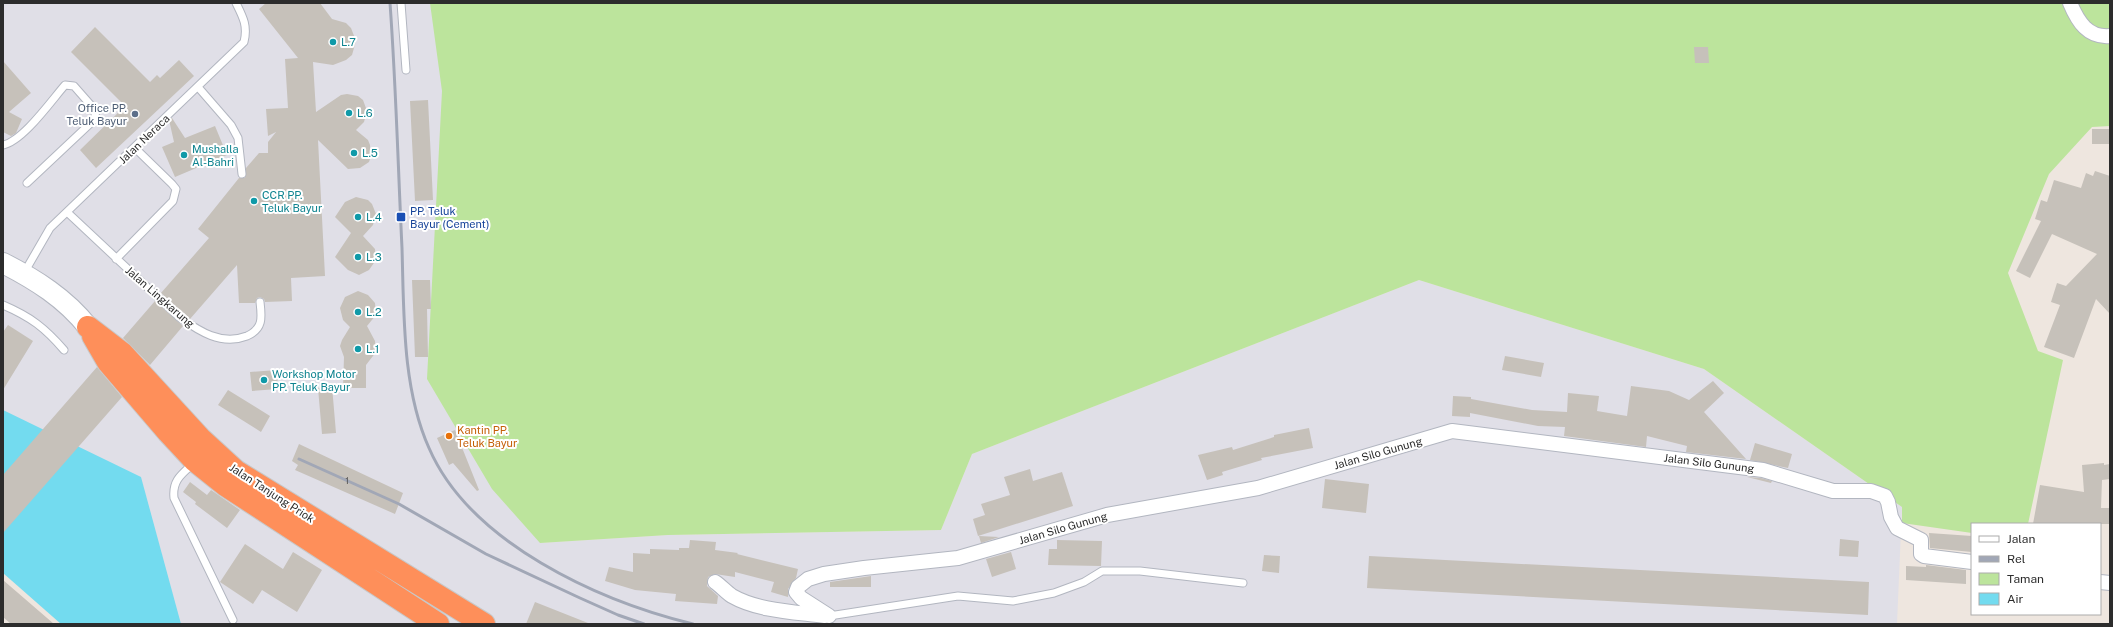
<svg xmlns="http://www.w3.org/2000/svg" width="2113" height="627" viewBox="0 0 2113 627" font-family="'Public Sans',sans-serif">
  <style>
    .industrial { fill: #e0dfe7 }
    .green { fill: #bce49c }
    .water { fill: #73dbef }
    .pier { fill: #eee6df }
    .building { fill: #c6c1ba }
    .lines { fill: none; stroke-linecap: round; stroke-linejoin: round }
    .lane-casing { stroke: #b2b6c0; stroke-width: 9 }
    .street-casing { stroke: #b2b6c0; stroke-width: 16 }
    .secondary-casing { stroke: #b2b6c0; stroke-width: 22 }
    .highway-casing { stroke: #c8c8c8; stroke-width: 24 }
    .lane { stroke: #fff; stroke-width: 7 }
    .street { stroke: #fff; stroke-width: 14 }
    .secondary { stroke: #fff; stroke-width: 20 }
    .highway { stroke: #fe8f5a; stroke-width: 22 }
    .rail { stroke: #a1a7b6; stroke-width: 3 }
    .culture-dot { fill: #0f9aa8; stroke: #fff; stroke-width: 1.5 }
    .service-dot { fill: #5c6f8a; stroke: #fff; stroke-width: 1.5 }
    .transit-dot { fill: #1a4fb4; stroke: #fff; stroke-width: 1.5 }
    .food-dot { fill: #e8710a; stroke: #fff; stroke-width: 1.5 }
    .labels { text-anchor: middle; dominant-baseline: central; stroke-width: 4; stroke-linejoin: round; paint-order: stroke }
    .number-label { font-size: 9px; fill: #525150 }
    .culture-label { font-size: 11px; fill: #0d838f; stroke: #fff; text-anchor: start }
    .service-label { font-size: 11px; fill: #4e5e75; stroke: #fff; text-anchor: end }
    .street-label { font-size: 11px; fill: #2c2c2c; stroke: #fff }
    .transit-label { font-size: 11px; fill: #164399; stroke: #fff; text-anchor: start }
    .food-label { font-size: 11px; fill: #c56008; stroke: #fff; text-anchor: start }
  </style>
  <rect width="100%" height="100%" fill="#eee6df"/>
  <path class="industrial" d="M3,3H464L540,543L668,535L941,530L972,454L1419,280L1704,369L1902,507L1897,624H3Z"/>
  <path class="green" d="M430,3H2110V126L2092,127L2049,174L2008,273L2038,351L2063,360L2028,524H1972V533L1902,523V507L1704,369L1419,280L972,454L941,530L668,535L540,543L492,489L427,379L442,91Z"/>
  <path class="water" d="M3,410L141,477L181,624H3Z"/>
  <path class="pier" d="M3,573L61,624H3Z"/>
  <path class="building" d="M266,3H320L332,19L346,23L351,28L356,41L352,55L346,60L333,65L313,62L316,112L341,95L347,94L358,96L363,100L367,111L364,122L356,130L368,140L370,145L371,156L369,162L360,168L348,169L318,140L325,276L291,278L292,301L265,302L264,299L260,297L257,298L255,303H239L237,265L190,319L161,293L209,238L198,229L239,178H245L246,168L259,153H268V142L276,132L268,136L266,109L288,108L285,59L298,58L259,9Z
    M95,27L150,82L157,75L160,78L179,60L194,76L96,168L80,150L125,106L71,52Z
    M1694,47H1708L1709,63H1695Z
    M3,61L31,93L9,112L22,119L16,133L11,136L3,132Z
    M428,100L433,200L415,201L410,101Z
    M172,118L185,138L215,126L227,155L175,177L162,147L174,142L169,120Z
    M2092,129H2109V144H2092Z
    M2095,171L2110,176V314L2096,299L2074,358L2044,347L2060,305L2051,302L2057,283L2066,286L2097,254L2052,234L2030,278L2016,271L2041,221L2035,219L2041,200L2047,202L2054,180L2081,188L2086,173L2093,176Z
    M356,197L368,200L372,204L376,214L373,225L363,236L375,249L376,260L369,270L359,275L348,270L335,257L351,233L335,217L345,202Z
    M412,280H430L431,309H427L428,357H415Z
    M358,291L368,295L375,303L376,315L367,326L375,341L376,352L366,365V388H343L344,357L340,346L342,340L350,327L343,320L340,308L345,297Z
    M155,301L183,326L150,365L123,338Z
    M8,325L33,341L3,390V332Z
    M1505,356L1544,363L1541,377L1502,370Z
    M97,367L122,397L3,533V475Z
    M277,370L278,389L252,391L250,372Z
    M1713,381L1724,393L1704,412L1746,459L1686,452L1687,446L1647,436L1646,447L1564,436L1565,427L1538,426L1470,413V417L1452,416L1453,396L1471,397V399L1532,410L1567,412L1568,393L1599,396L1597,411L1627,416L1631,386L1669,391L1689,400Z
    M332,386L336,433L322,434L318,388Z
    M228,390L270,416L261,432L218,405Z
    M1309,428L1313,448L1261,458L1262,460L1222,472L1223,475L1207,480L1198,455L1232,447L1233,450L1274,437V435Z
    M455,430L479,490L477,491L453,463L449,465L437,438Z
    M1755,443L1792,454L1788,468L1750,460Z
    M299,444L403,493L395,514L295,470L298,465L292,461Z
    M2104,463V465L2110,464V479L2102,480L2101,508H2110V524H2033L2040,485L2084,492L2082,465Z
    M1030,469L1033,481L1062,472L1073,506L978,536L973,519L985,515L981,504L1010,495L1004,477Z
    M1747,477L1761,478L1772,481L1771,483Z
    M1325,479L1369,484L1366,513L1322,508Z
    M190,482L207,495L211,490L240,510L227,528L195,504L196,502L183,492Z
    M1929,533L1972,536V552L1930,548Z
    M979,536L999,537L981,543Z
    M1840,539L1859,541L1858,557L1839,556Z
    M690,540L716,542L715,550L738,553L737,554L798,569L796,578L788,589V597L771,592L774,582L735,572V577L715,574L708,577L707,586L718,596L717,604L675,601L676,594L635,590L605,581L609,567L633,572V553L650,554V549L679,550V548H689Z
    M1057,540L1102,541L1101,566L1048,565L1049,549H1057Z
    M245,544L283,569L293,552L322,570L297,612L262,590L253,604L220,582Z
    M1011,552L1016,569L992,577L986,559Z
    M1264,555L1280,556L1279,573L1262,571Z
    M1369,556L1869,582L1868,615L1367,588Z
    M1926,565L1966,570V584L1906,580V566L1926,567Z
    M871,576V587H830V582Z
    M3,580L54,624H11L3,617Z
    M535,602L588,623V624H526Z"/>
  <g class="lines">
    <defs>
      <path id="lane" d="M401,3L406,70
        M198,87L231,125L238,138L242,174
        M3,145C23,141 51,101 65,85L74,86L96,111L94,120L27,183
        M67,212L179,317C199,331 221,346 247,336C263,329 262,318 260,302
        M116,259L173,201L176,189L172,184L135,148
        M24,273L50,228L244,42C248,26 243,17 236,3
        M3,305C31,317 45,328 64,350
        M194,463C182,474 172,480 174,498L233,620
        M829,616L958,596L1013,601L1054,593L1084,582L1102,571H1140L1243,583"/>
      <path id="street" d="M2070,3C2078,22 2088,38 2110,36
        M715,582C721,586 726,592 732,596C758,611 795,612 825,616
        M2100,582L2110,583
        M829,616L801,598L796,592L798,587L808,579L824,574L864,568L958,558L1107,515L1258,488L1452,431L1763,470L1833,491H1871L1885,496L1888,502L1891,517L1897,528L1921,540V554L1924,556L1972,562"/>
      <path id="secondary" d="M3,263C36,280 65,298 88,327"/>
      <path id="highway" d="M88,327L122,353L200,438L236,471L484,624
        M93,336L108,362L168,432L195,461L225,485L438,624"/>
    </defs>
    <use href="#lane" class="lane-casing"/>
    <use href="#street" class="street-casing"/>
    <use href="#secondary" class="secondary-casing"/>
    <use href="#highway" class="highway-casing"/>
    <use href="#lane" class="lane"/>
    <use href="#street" class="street"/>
    <use href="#secondary" class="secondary"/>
    <use href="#highway" class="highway"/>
    <path class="rail" d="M390,3C396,85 398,167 402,248C404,313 402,388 429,448C470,543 599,601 693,624
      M299,459L399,504L486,554L580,598L618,615L644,624"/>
  </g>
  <g class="culture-dot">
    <circle cx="333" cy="42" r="4"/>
    <circle cx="349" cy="113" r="4"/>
    <circle cx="354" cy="153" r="4"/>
    <circle cx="184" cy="155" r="4"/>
    <circle cx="254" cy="201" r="4"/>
    <circle cx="358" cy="217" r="4"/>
    <circle cx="358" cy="257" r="4"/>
    <circle cx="358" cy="312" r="4"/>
    <circle cx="358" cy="349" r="4"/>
    <circle cx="264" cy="380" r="4"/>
  </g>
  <circle class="service-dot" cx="135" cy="114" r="4"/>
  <rect class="transit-dot" x="396" y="212" width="10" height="10" rx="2"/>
  <circle class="food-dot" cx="449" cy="436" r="4"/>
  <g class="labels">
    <g class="number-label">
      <text x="347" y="480">1</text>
    </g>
    <g class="culture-label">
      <text x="341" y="42">L.7</text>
      <text x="357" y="113">L.6</text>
      <text x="192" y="149">Mushalla<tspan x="192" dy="13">Al-Bahri</tspan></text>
      <text x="362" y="153">L.5</text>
      <text x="262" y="195">CCR PP.<tspan x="262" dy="13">Teluk Bayur</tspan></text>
      <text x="366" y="217">L.4</text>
      <text x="366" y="257">L.3</text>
      <text x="366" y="312">L.2</text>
      <text x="366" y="349">L.1</text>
      <text x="272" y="374">Workshop Motor<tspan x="272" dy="13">PP. Teluk Bayur</tspan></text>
    </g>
    <g class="service-label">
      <text x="127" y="108">Office PP.<tspan x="127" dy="13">Teluk Bayur</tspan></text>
    </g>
    <g class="street-label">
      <text transform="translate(144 139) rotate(-44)">Jalan Neraca</text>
      <text transform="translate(160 297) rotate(41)">Jalan Lingkarung</text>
      <text transform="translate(1378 453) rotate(-16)">Jalan Silo Gunung</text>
      <text transform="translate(1709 463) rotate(7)">Jalan Silo Gunung</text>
      <text transform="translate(272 493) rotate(33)">Jalan Tanjung Priok</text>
      <text transform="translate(1063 528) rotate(-16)">Jalan Silo Gunung</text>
    </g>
    <g class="transit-label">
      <text x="410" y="211">PP. Teluk<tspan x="410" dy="13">Bayur (Cement)</tspan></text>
    </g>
    <g class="food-label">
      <text x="457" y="430">Kantin PP.<tspan x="457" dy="13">Teluk Bayur</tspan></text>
    </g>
  </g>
  <rect width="2113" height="627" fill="none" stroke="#2c2c2c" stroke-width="8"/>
  <rect x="1971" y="523" width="130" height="92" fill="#ffffff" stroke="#ababab"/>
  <rect x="1979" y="536" width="20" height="6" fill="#ffffff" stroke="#ababab"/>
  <text x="2007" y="543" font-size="12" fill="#2c2c2c">Jalan</text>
  <rect x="1979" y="556" width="20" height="6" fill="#a1a7b6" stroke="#ababab"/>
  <text x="2007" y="563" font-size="12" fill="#2c2c2c">Rel</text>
  <rect x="1979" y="573" width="20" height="12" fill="#bce49c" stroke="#ababab"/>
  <text x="2007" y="583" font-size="12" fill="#2c2c2c">Taman</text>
  <rect x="1979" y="593" width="20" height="12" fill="#73dbef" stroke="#ababab"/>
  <text x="2007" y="603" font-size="12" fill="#2c2c2c">Air</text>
</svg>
